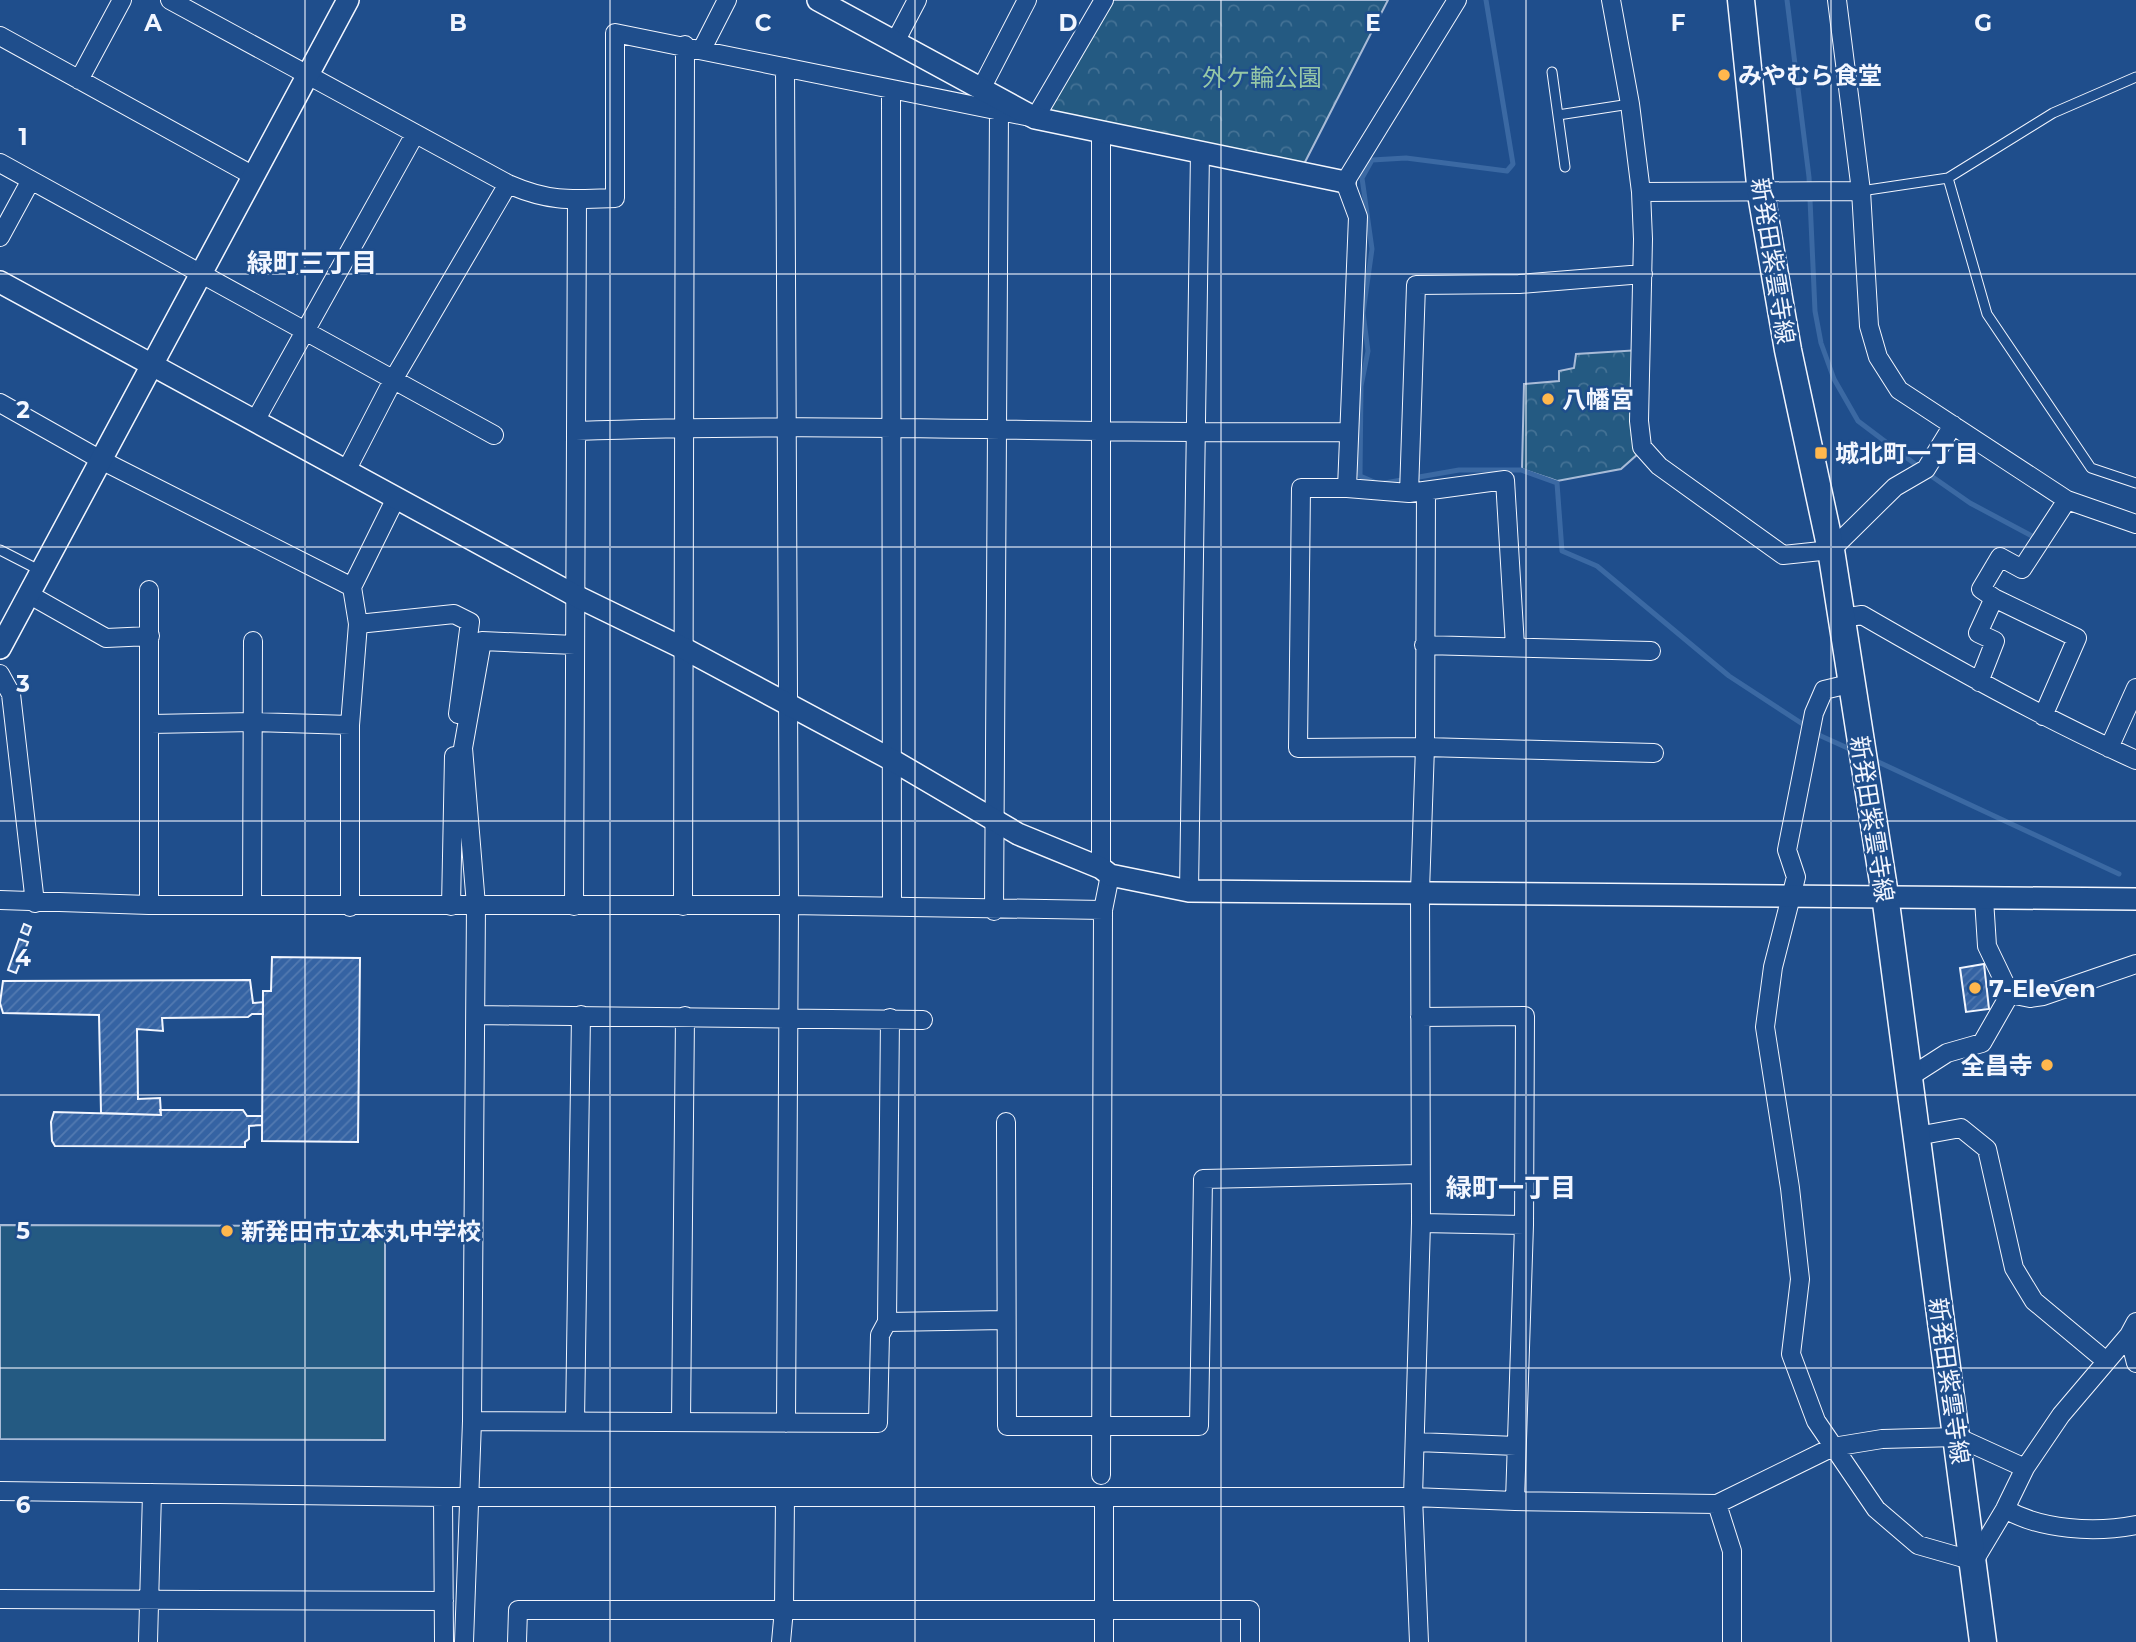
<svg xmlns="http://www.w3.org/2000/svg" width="2136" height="1642" viewBox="0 0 2136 1642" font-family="Montserrat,'Noto Sans JP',sans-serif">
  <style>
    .forest { fill: url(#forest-crowns); stroke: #a8bbd7; stroke-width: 2 }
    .pitch { fill: #245a82; stroke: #a8bbd7; stroke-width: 2 }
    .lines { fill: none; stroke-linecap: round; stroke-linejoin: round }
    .stream { stroke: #3b69a3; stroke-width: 5 }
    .building { fill: url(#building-hatch); stroke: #f2f6ff; stroke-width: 2 }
    .service-casing { stroke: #f2f6ff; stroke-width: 11 }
    .minor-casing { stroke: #f2f6ff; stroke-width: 20 }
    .tertiary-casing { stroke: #f2f6ff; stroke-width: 24 }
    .primary-casing { stroke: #f2f6ff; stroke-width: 29 }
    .service { stroke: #1f4e8c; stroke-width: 9 }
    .minor { stroke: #1f4e8c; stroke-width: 18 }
    .tertiary { stroke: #1f4e8c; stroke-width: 21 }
    .primary { stroke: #1f4e8c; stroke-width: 26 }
    .grid { fill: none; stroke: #f2f6ff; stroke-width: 2; stroke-opacity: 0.55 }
    .poi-dot { fill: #ffb74d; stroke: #1f4e8c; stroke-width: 2.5 }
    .labels { text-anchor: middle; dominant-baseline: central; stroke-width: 5; stroke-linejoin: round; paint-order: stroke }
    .poi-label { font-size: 24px; font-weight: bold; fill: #f2f6ff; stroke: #1f4e8c; text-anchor: start }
    .park-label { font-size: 24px; fill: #97c8a6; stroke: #1f4e8c }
    .street-label { font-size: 24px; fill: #f2f6ff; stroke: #1f4e8c }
    .neighbourhood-label { font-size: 26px; font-weight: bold; fill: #f2f6ff; stroke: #1f4e8c }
    .grid-label { font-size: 23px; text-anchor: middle; font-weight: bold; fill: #f2f6ff; stroke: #1f4e8c; stroke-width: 5; stroke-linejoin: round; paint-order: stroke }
  </style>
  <defs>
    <pattern id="forest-crowns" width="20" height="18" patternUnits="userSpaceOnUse" patternTransform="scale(1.75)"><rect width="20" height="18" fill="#245a82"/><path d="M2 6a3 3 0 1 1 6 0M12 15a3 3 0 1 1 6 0" fill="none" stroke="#447295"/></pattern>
    <pattern id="building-hatch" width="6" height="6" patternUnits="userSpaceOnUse" patternTransform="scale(1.75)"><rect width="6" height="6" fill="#3563a3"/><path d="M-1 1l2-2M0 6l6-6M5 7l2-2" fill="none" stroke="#537ab1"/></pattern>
  </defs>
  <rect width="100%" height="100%" fill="#1f4e8c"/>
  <path class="forest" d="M1104,0H1388L1304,164L1043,110Z
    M1640,350L1639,453L1621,469L1557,481L1522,469L1524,384L1559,381V371L1574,368L1576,354Z"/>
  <path class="pitch" d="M0,1225L385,1226V1440L0,1439Z"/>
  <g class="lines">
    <path class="stream" d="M1486,0L1513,164L1507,171L1406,158L1372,160L1362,178L1372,249L1363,313L1368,351L1361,386L1360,476L1379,484L1459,470H1521L1557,483L1562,551L1597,566L1729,676L1821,736L1852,750
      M1787,0L1809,177L1815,311L1821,343L1834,379L1858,421L1919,467
      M1927,473L1970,503L2032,536
      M1874,760L2119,874"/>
  </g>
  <path class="building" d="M24,924L31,927L28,935L21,932Z
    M19,939L28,942L16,973L8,970Z
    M272,957L360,958L358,1142L262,1141L263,991H271Z
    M1984,964L1989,1009L1966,1012L1960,968Z
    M250,980L253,1003L263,1002V1014H252L248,1017L162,1018L163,1031L137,1029L138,1099L160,1098L161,1115L101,1113L99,1015L3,1013L0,1003L3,981Z
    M160,1110H243L247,1116H262V1125L249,1126V1139L245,1142V1147L55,1146L52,1141L51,1122L54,1112L161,1115Z"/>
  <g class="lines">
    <defs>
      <path id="service" d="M1552,72L1565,167
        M1558,115L1630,104
        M1948,178L1987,314L2091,468L2136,483
        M1861,191L1948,178L2053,113L2136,77
        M0,550L41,571"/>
      <path id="minor" d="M170,0L508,184C549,202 571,200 615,198V33L1035,118L1104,0
        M1611,0L1630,104L1641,192L1643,239L1639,421L1642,447L1659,466L1783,555L1831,550L1895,487L1926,469L1953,425
        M1837,0L1861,191L1869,326L1878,357L1899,390L2067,500L2136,524
        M0,36L252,175
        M895,42L917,0
        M702,49L727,0
        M785,67L789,905L786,1423
        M79,80L122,0
        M891,89L892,907
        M981,89L1027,0
        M1101,131V868
        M0,163L494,435
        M1641,192L1861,191
        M0,237L31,180
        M0,403L101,460L352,587
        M255,421L415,134
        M576,431C833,421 1091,435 1348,432
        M346,471L393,380L508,184
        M1347,488L1358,217L1345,182L1457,0
        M1409,493L1416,285L1519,284L1643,274
        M30,595L106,638L150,636
        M1994,598L2077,638L2043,716
        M1842,618L1862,615C1952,667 2041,717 2136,760
        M358,624L454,614L470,622L458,714
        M1424,645L1651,651
        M1515,646L1505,480L1409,493L1347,488H1301L1298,748L1425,747L1654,753
        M0,674L11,694L35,903
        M1979,682L1995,641L1978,633L1994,598L1981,589L2000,557L2022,569L2067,500
        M1849,684L1824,690L1814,713L1787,850L1796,877L1773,967L1765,1027L1790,1188L1800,1279L1791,1354L1816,1421L1876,1509L1918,1545L1974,1561L2005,1509L2025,1468L2061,1415L2129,1335L2136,1322
        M151,724L253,722L350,725
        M2109,748L2136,688
        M1189,891L1200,152
        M1984,899L1987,946L2010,994L2030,998L2043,996L2136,964
        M0,900L149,905H789L1103,910L1110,875
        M149,905V590
        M252,905L253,641
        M451,906L454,756
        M574,906L577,199
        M683,906L685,45
        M350,907V725L358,624L352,587L396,498
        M994,911L999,111
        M476,1015L923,1020
        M1420,1017L1525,1016L1524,1225L1515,1501
        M1908,1078L1947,1053L1982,1043L2010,994
        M1006,1122L1007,1426H1199L1203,1179L1419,1174
        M1917,1136L1961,1128L1987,1149L2014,1268L2034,1301L2106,1361
        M1421,1223L1524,1225
        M887,1322L890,1018
        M2129,1335L2136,1363
        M472,1421L878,1423L880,1335L887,1322L1005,1320
        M575,1422L581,1015
        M681,1422L685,1016
        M1417,1442L1516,1446
        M1101,1475L1103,910
        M0,1491L443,1497H1413L1515,1501L1717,1504L1833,1447L1882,1439L1957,1437L2025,1468
        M443,1497L444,1642
        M1717,1504L1732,1551V1642
        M2005,1509C2041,1530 2095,1533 2136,1525
        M0,1599L444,1601
        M148,1642L152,1493
        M464,1642L472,1421L476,905L463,748L482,641L575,645
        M517,1642L518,1610H1250V1642
        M781,1642L784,1609L785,1497
        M1104,1642V1499
        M1419,1642L1413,1497L1421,1223L1420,891L1425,747L1426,491"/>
      <path id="tertiary" d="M818,0L1035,118L1345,182
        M0,282L576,596L683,648L892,760L1018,834L1101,868L1110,875L1189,891L2136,899
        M0,648L348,0"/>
      <path id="primary" d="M1741,0L1761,194L1788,350L1831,550L1885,895L1983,1642"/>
    </defs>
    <use href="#service" class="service-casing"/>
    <use href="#minor" class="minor-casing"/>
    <use href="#tertiary" class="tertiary-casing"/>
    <use href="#primary" class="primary-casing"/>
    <use href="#service" class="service"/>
    <use href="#minor" class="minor"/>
    <use href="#tertiary" class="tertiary"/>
    <use href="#primary" class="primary"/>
  </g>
  <path class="grid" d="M305,0V1642M610,0V1642M915,0V1642M1221,0V1642M1526,0V1642M1831,0V1642M0,274H2136M0,547H2136M0,821H2136M0,1095H2136M0,1368H2136"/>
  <g class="poi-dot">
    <circle cx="1724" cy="75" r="7"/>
    <circle cx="1548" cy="399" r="7"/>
    <rect x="1814" y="446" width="14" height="14" rx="3.5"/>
    <circle cx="1975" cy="988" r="7"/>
    <circle cx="2047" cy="1065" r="7"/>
    <circle cx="227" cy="1231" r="7"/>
  </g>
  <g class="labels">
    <g class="poi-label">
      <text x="1738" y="75">みやむら食堂</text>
      <text x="1562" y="399">八幡宮</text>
      <text x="1835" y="453">城北町一丁目</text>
      <text x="1989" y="988">7-Eleven</text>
      <text x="2033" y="1065" text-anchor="end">全昌寺</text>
      <text x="241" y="1231">新発田市立本丸中学校</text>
    </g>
    <g class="park-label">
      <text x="1262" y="77">外ケ輪公園</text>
    </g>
    <g class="street-label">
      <text transform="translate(1773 261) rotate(81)">新発田紫雲寺線</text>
      <text transform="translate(1872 819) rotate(81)">新発田紫雲寺線</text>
      <text transform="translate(1949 1381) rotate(82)">新発田紫雲寺線</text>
    </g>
    <g class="neighbourhood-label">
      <text x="312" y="263">緑町三丁目</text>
      <text x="1511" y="1188">緑町一丁目</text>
    </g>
  </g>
  <g class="grid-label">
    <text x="153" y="31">A</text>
    <text x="458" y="31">B</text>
    <text x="763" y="31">C</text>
    <text x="1068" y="31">D</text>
    <text x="1373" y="31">E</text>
    <text x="1678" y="31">F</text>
    <text x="1983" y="31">G</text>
    <text x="23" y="145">1</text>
    <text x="23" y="418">2</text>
    <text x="23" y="692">3</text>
    <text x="23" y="966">4</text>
    <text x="23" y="1239">5</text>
    <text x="23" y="1513">6</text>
  </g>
</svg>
